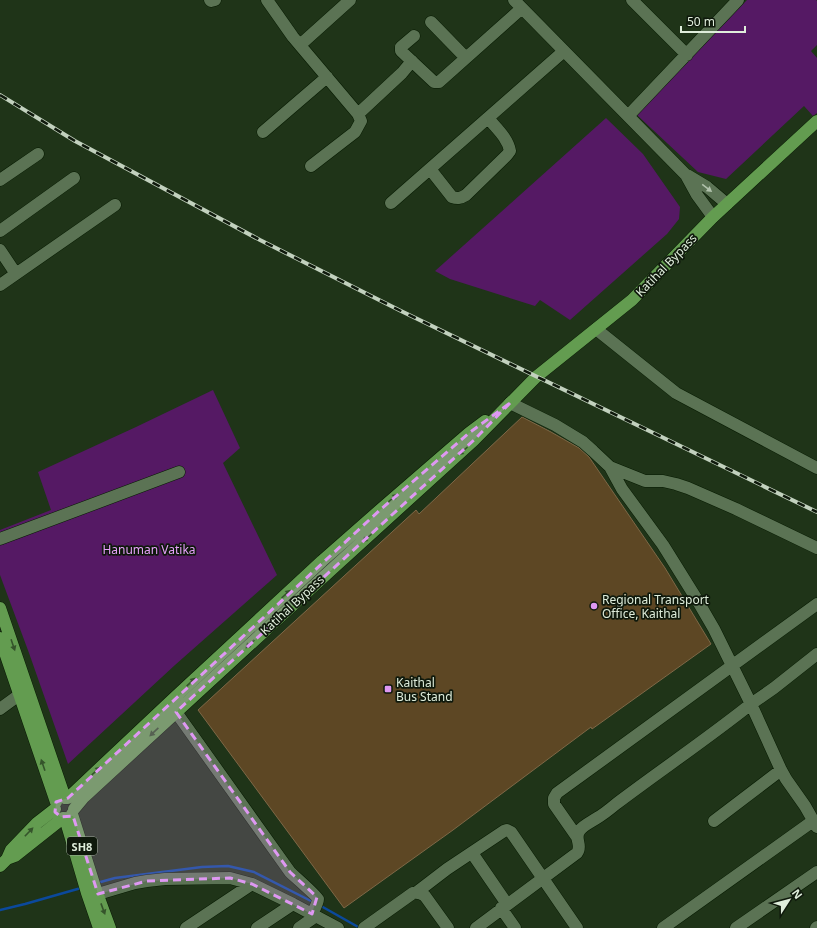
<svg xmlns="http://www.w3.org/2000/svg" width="817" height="928" viewBox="0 0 817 928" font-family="'Noto Sans',sans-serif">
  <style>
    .green { fill: #551964 }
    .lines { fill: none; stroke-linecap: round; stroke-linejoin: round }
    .stream { stroke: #0b499c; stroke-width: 2.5 }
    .building { fill: #5d4724; stroke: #7e6847 }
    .minor-casing { stroke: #071b02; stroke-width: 13 }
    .major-casing { stroke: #071b02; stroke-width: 13 }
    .minor { stroke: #5b7354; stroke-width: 12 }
    .major { stroke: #639c50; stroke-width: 12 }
    .rail-casing { stroke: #c2d1be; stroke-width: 4 }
    .rail { stroke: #0f190c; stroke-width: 2.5; stroke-dasharray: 8; stroke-linecap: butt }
    .oneway { fill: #b1c2ac }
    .oneway2 { fill: #35542b }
    .marked { fill: #de98f2; fill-opacity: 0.2; stroke: #de98f2; stroke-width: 3; stroke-dasharray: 8 5; stroke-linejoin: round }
    .poi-dot { fill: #de98f2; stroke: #0f190c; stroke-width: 1.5 }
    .labels { text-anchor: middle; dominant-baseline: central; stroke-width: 3.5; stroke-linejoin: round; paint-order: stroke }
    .shield { fill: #0f190c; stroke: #a1ad9d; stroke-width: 1 }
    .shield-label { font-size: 11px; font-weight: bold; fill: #dfeddb }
    .street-label { font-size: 12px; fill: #dfeddb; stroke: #0f190c }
    .park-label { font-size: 12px; fill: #e6a1fa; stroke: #0f190c }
    .poi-label { font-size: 12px; fill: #dfeddb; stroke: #0f190c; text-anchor: start }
  </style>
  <rect width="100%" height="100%" fill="#1f3418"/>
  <path class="green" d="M747,0H816L817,1V45L811,51L817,58V113L813,116L804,106L726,179L698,172L637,115Z
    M606,118L643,154L680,207L679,219L667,234L570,320L540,300L535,306L450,279L435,271Z
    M213,390L240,448L223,463L277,575L175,665L68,764L29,653L0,575V530L51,510L38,472L136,427Z"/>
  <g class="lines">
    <path class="stream" d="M97,883L115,878L202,867L228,866L254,872L313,902
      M321,906L360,928
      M0,910L25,904L81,888"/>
  </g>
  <path class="building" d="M522,417L551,432L579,448L589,457L665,568L711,644L592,729L591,727L453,830L344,908L198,710L416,510L419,514Z"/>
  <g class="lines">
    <defs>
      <path id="minor" d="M210,0L211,1L215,0
        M267,0L293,37L358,114L361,121L355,132L311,166
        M514,0L686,175L697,195L713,217
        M632,0L687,55
        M431,22L466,58
        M414,36L401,47V51L434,82H439L522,8
        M300,45L350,0
        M358,114L402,73L412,61
        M628,116L738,0
        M263,132L327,77
        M430,169L452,197C458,199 461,198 466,195L507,155L510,151C508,138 496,128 488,118
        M687,175L707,187L727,204
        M0,180L38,154
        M391,203L564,51
        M0,231L74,178
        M0,250L16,274
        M0,285L115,205
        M596,329L676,393L817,468
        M610,467L645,481H663L676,484L688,488L736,509L817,548
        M0,539L179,472
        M817,654L774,688L751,704L781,770L786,779L805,806L817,827
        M0,709L19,695
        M176,712L290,872C294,876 317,896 318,899C318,903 314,910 312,914
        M714,821L781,770
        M577,837L554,804V798L557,793L817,604
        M472,853L507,904
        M417,892L447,869L504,831L507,830L511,832L577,928
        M98,894L135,883L147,881L165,879L230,878L252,884L293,904L338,928
        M501,908L515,928
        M186,928L252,884
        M257,928L293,904
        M299,928L316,916
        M364,928L413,893C418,892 421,893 425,896L448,928
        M476,928L577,853C583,845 573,838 580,830C584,825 591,822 597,818C604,814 610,809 616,804C661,770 707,739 751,704L714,629L696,598L663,545L622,489L610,467L593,451L583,442L555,425L510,403
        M663,928L813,821
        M736,928L817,872
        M816,928L817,927"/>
      <path id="major" d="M0,608L65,798
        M0,638L56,802
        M68,798L173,699L322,561L380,510L469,433L485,421
        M74,809L84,797L331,570L474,440L536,377L632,300L713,217L817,121
        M72,814L96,890L110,928
        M65,818L87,893L99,928
        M7,859L15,856L63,818
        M0,866L7,859L11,850L37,823L55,809"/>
    </defs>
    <use href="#minor" class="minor-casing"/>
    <use href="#major" class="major-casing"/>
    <use href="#minor" class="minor"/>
    <use href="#major" class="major"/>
    <defs>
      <path id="rail" d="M0,95L75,141L260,240L401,311L817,512"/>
    </defs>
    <use href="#rail" class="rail-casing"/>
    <use href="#rail" class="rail"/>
  </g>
  <defs><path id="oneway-solid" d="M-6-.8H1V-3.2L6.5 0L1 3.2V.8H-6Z"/></defs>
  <use class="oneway" href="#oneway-solid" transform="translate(707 188) rotate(37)"/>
  <g class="oneway2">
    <use href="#oneway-solid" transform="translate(463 451) rotate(138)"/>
    <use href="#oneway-solid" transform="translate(393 498) rotate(-41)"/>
    <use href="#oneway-solid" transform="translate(367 538) rotate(138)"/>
    <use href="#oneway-solid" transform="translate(286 594) rotate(-42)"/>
    <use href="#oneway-solid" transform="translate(250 644) rotate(137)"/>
    <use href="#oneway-solid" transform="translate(13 645) rotate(71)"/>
    <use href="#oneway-solid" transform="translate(191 682) rotate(-43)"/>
    <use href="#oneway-solid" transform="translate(154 732) rotate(137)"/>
    <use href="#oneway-solid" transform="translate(43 765) rotate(-109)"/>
    <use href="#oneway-solid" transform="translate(96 771) rotate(-43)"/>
    <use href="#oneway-solid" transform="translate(29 832) rotate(-46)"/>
    <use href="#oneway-solid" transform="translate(103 909) rotate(70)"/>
  </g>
  <path class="marked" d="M510,403L474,440L176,712L290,872L317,897L312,914L252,884L230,878L147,881L98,894L73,816L61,817L55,812L56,802L68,798L380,510L469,433Z"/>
  <g class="poi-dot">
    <circle cx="594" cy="606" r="4"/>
    <rect x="384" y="685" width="8" height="8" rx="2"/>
  </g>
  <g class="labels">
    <rect class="shield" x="67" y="837" width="30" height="18" rx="3"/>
    <g class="shield-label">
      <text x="82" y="846">SH8</text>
    </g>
    <g class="street-label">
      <text transform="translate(666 265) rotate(-46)">Katihal Bypass</text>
      <text transform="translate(292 605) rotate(-43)">Katihal Bypass</text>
    </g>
    <g class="park-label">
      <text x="149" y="549">Hanuman Vatika</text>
    </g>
    <g class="poi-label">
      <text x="602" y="599">Regional Transport<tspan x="602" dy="14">Office, Kaithal</tspan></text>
      <text x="396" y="682">Kaithal<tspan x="396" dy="14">Bus Stand</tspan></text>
    </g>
  </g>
  <g transform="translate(789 900) rotate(54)" stroke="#0f190c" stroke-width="3" paint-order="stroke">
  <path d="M0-3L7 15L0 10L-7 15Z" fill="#dfeddb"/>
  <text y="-6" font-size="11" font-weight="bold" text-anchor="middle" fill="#dfeddb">N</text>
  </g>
  <path d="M681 26v6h64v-6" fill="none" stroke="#dfeddb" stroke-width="2"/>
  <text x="687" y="26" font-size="12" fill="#dfeddb" stroke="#0f190c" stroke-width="3" paint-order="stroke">50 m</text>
</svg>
